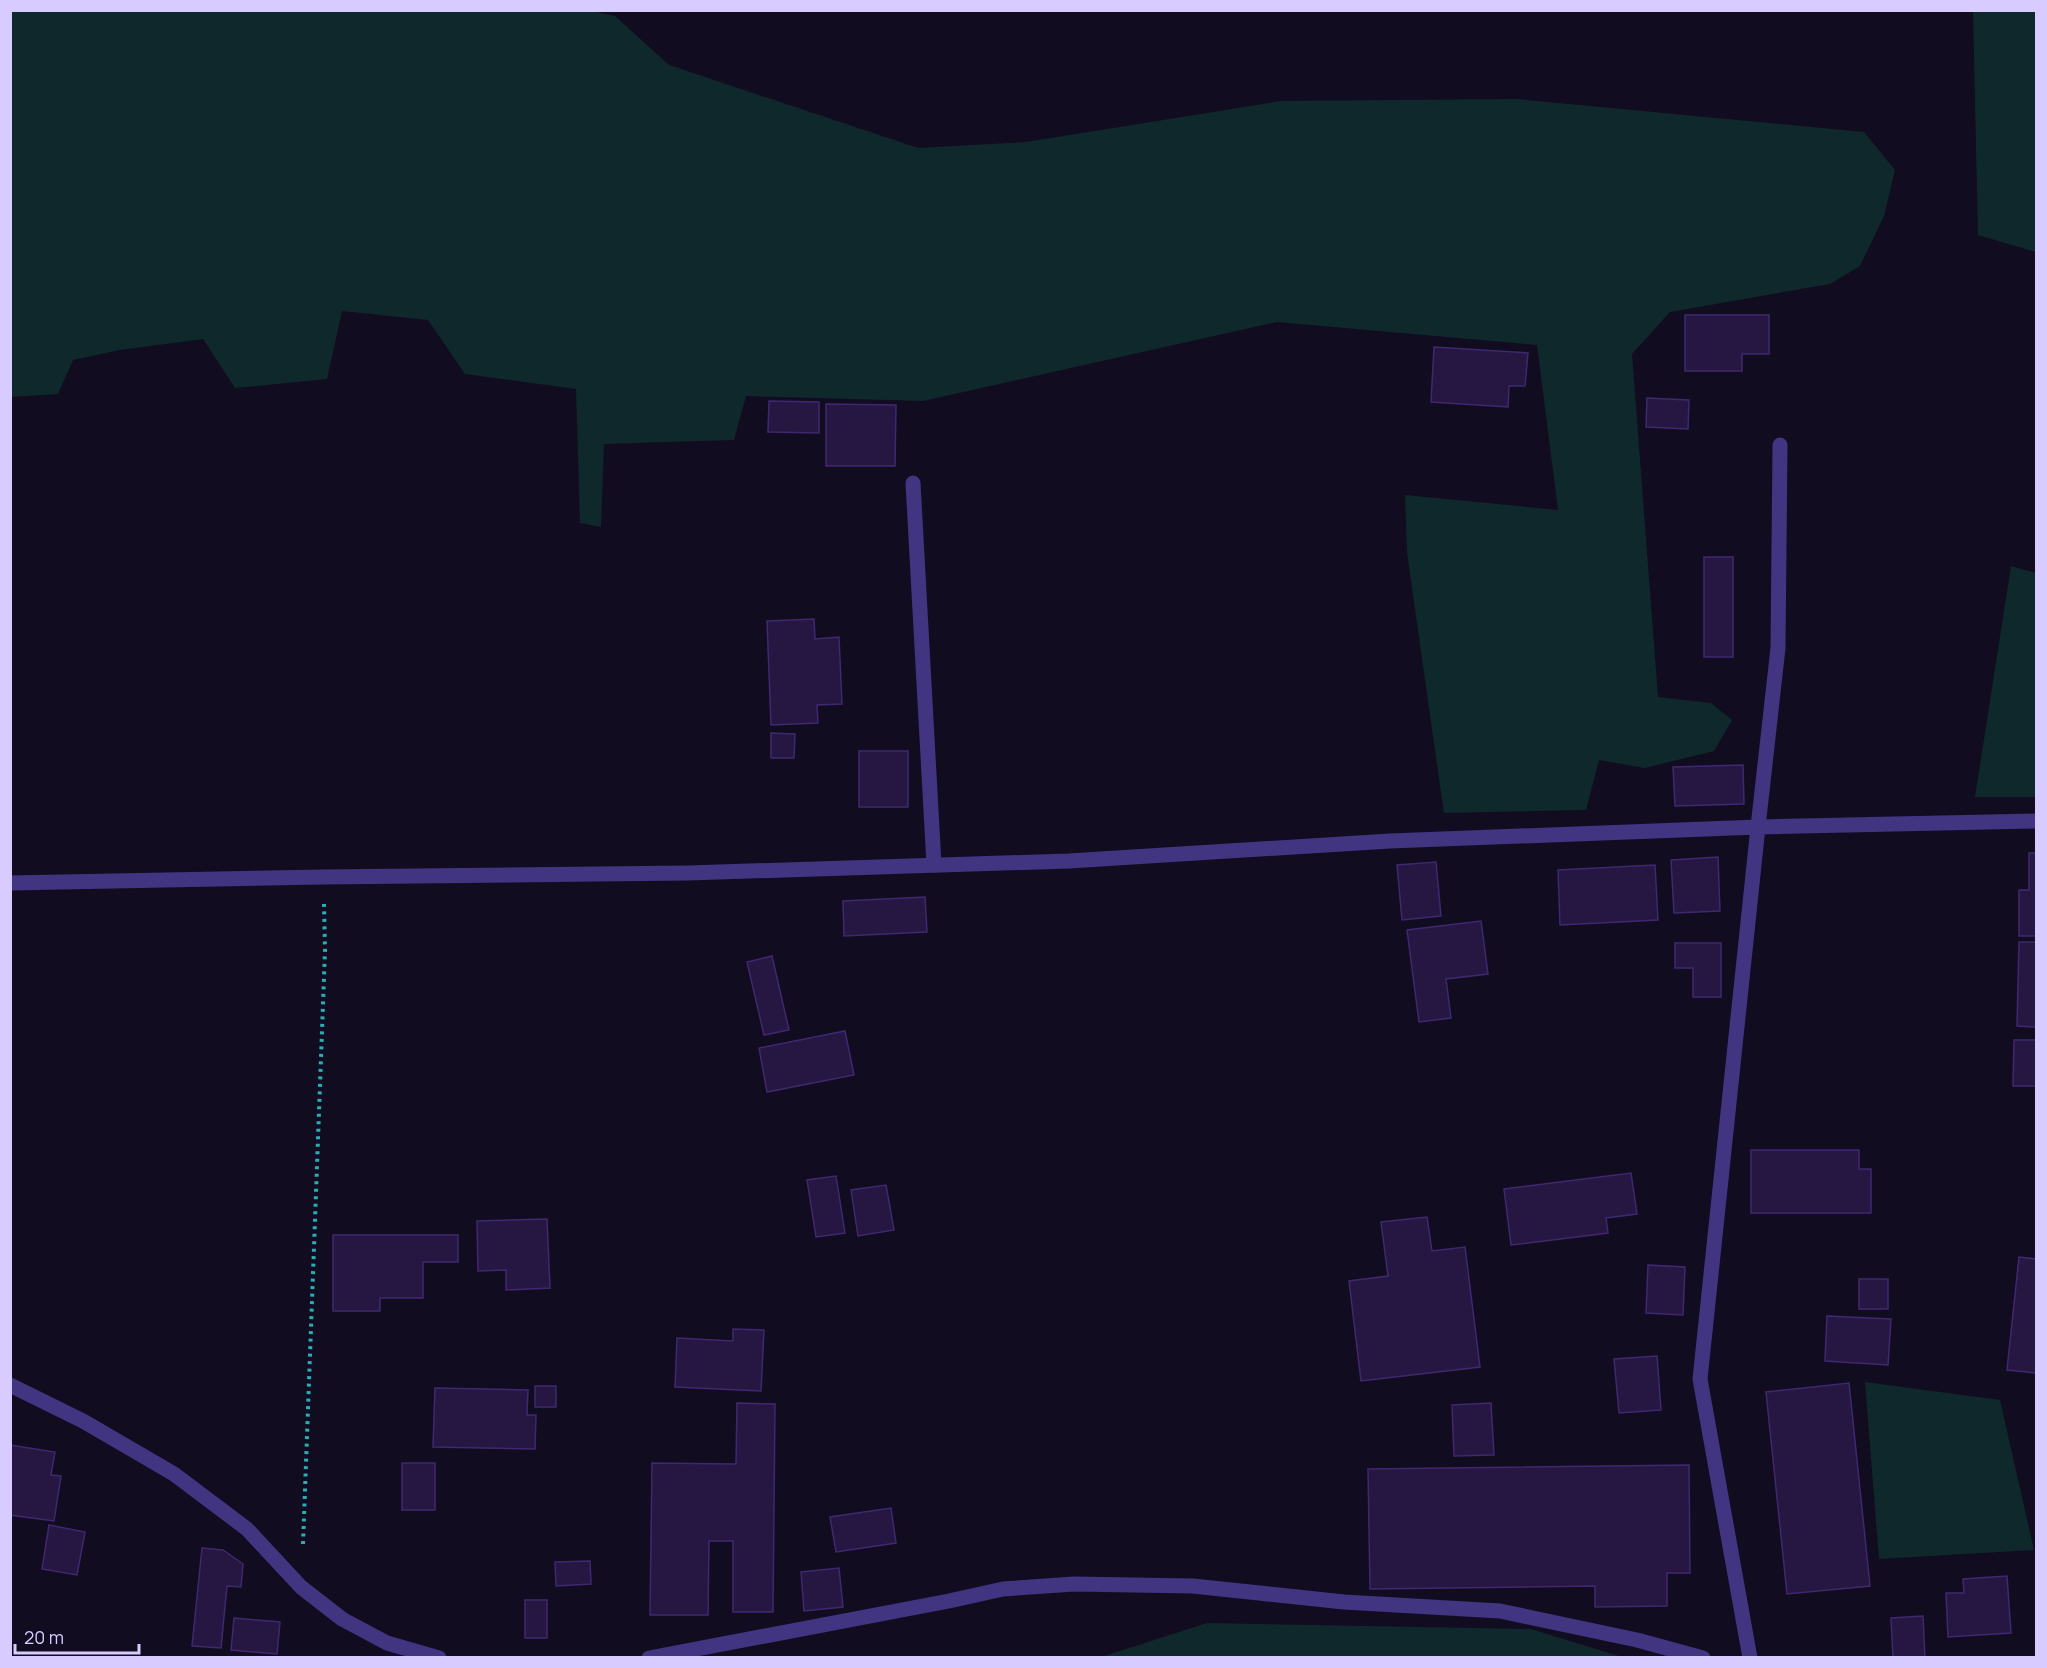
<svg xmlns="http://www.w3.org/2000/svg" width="2047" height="1668" viewBox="0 0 2047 1668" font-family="Manrope,sans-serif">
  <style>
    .green { fill: #0f282b }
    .building { fill: #251742; stroke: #3f286f; stroke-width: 1.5 }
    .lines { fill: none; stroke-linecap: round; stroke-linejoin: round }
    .path { stroke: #28aeb6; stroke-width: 4; stroke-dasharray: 3 4.5; stroke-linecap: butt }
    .lane { stroke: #413582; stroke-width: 15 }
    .street { stroke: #413582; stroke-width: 15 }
  </style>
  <rect width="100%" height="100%" fill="#120c21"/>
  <path class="green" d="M10,11H592L615,16L669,65L918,148L1026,142L1281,101L1517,99L1864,132L1895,170L1884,216L1860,266L1830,284L1670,312L1632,354L1658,697L1711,703L1732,720L1714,751L1645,768L1599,760L1586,810L1444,813L1407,553L1405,495L1558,510L1537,345L1277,322L923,401L746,396L734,440L604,444L601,527L580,523L576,389L465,374L428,320L342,311L327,379L235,388L203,339L120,350L73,360L58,394L11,397Z
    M1973,11H2036V252L1978,235Z
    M2011,566L2036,573V797H1975Z
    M1865,1382L2000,1400L2034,1550L1879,1559Z
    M1207,1623L1531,1629L1622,1657H1101Z"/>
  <path class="building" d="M1685,315H1769V354H1742V371H1685Z
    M1434,347L1528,353L1525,386H1509L1508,407L1431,402Z
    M1647,398L1689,400L1688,429L1646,427Z
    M769,401L819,402V433L768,432Z
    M826,404L896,405L895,466H826Z
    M1704,557H1733V657H1704Z
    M814,619L815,639L839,637L842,704L817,705L818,723L771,725L767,621Z
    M771,733L795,734L794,758H771Z
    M859,751H908V807H859Z
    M1743,765L1744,804L1675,806L1673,767Z
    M2029,853H2036V936H2019V890H2029Z
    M1718,857L1720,911L1674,913L1671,860Z
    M1436,862L1441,916L1402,920L1397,865Z
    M1655,865L1658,920L1560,925L1558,870Z
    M925,897L927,932L844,936L843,901Z
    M1481,921L1488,974L1446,979L1451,1018L1419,1022L1407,930Z
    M2019,942H2036V1027L2017,1026Z
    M1675,943H1721V997H1693V968H1675Z
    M772,956L789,1030L764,1035L747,962Z
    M845,1031L854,1075L767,1092L759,1048Z
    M2014,1040H2036V1086H2013Z
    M1751,1150H1859V1169H1871V1213H1751Z
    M1631,1173L1637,1214L1606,1218L1608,1233L1511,1245L1504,1189Z
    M836,1176L845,1233L816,1237L807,1180Z
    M886,1185L894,1230L858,1236L851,1190Z
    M1427,1217L1432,1251L1465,1247L1480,1367L1361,1381L1349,1281L1388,1276L1381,1222Z
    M547,1219L550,1288L506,1290V1270L478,1271L477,1221Z
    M333,1235H458V1262H423V1298H380V1311H333Z
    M2019,1257L2036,1259V1373L2007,1370Z
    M1648,1265L1685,1267L1683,1315L1646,1313Z
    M1859,1279H1888V1309H1859Z
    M1827,1316L1891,1319L1888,1365L1825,1361Z
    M733,1329L764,1330L761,1391L675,1387L677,1338L733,1341Z
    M1657,1356L1661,1410L1619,1413L1614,1359Z
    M1849,1383L1870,1586L1787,1594L1766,1392Z
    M535,1386H556V1407H535Z
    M435,1388L528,1390L527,1415H536L535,1449L433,1447Z
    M737,1403L775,1404L773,1612H733V1541H709L708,1615H650L652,1463L736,1464Z
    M1491,1403L1494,1455L1454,1456L1452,1405Z
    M10,1445L55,1452L51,1475L61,1476L54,1521L10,1515Z
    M402,1463H435V1510H402Z
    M1689,1465L1690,1573H1667V1606L1595,1607V1586L1370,1589L1368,1469Z
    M891,1508L896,1543L836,1552L830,1517Z
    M49,1525L85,1532L77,1575L42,1569Z
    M202,1548L223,1550L243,1564L241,1587L227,1586L221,1648L192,1646Z
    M590,1561L591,1584L556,1586L555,1562Z
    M839,1568L843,1607L804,1611L801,1572Z
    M2007,1576L2011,1633L1948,1637L1946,1593H1964L1963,1579Z
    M525,1600H547V1638H525Z
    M1923,1616L1925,1658H1893L1891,1618Z
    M234,1618L280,1622L277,1654L231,1650Z"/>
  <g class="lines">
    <path class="path" d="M303,1544L325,950L324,904"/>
    <path class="lane" d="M913,483L934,865
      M1758,827L1778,648L1780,445"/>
    <path class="street" d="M10,883L323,877L688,873L1069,861L1390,841L1758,827L2036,821
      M10,1385L83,1421L174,1474L247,1529L301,1587L342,1619L387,1643L439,1658
      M649,1658L949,1601L1003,1589L1074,1584L1193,1586L1344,1602L1500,1611L1637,1640L1703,1658
      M1750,1658L1700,1379L1758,827"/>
  </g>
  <rect width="2047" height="1668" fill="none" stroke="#d7cbff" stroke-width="24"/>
  <path d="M15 1644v9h124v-9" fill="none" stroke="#d7cbff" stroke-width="3"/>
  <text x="24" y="1644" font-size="18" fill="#d7cbff" stroke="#120c21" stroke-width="4.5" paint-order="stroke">20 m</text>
</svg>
